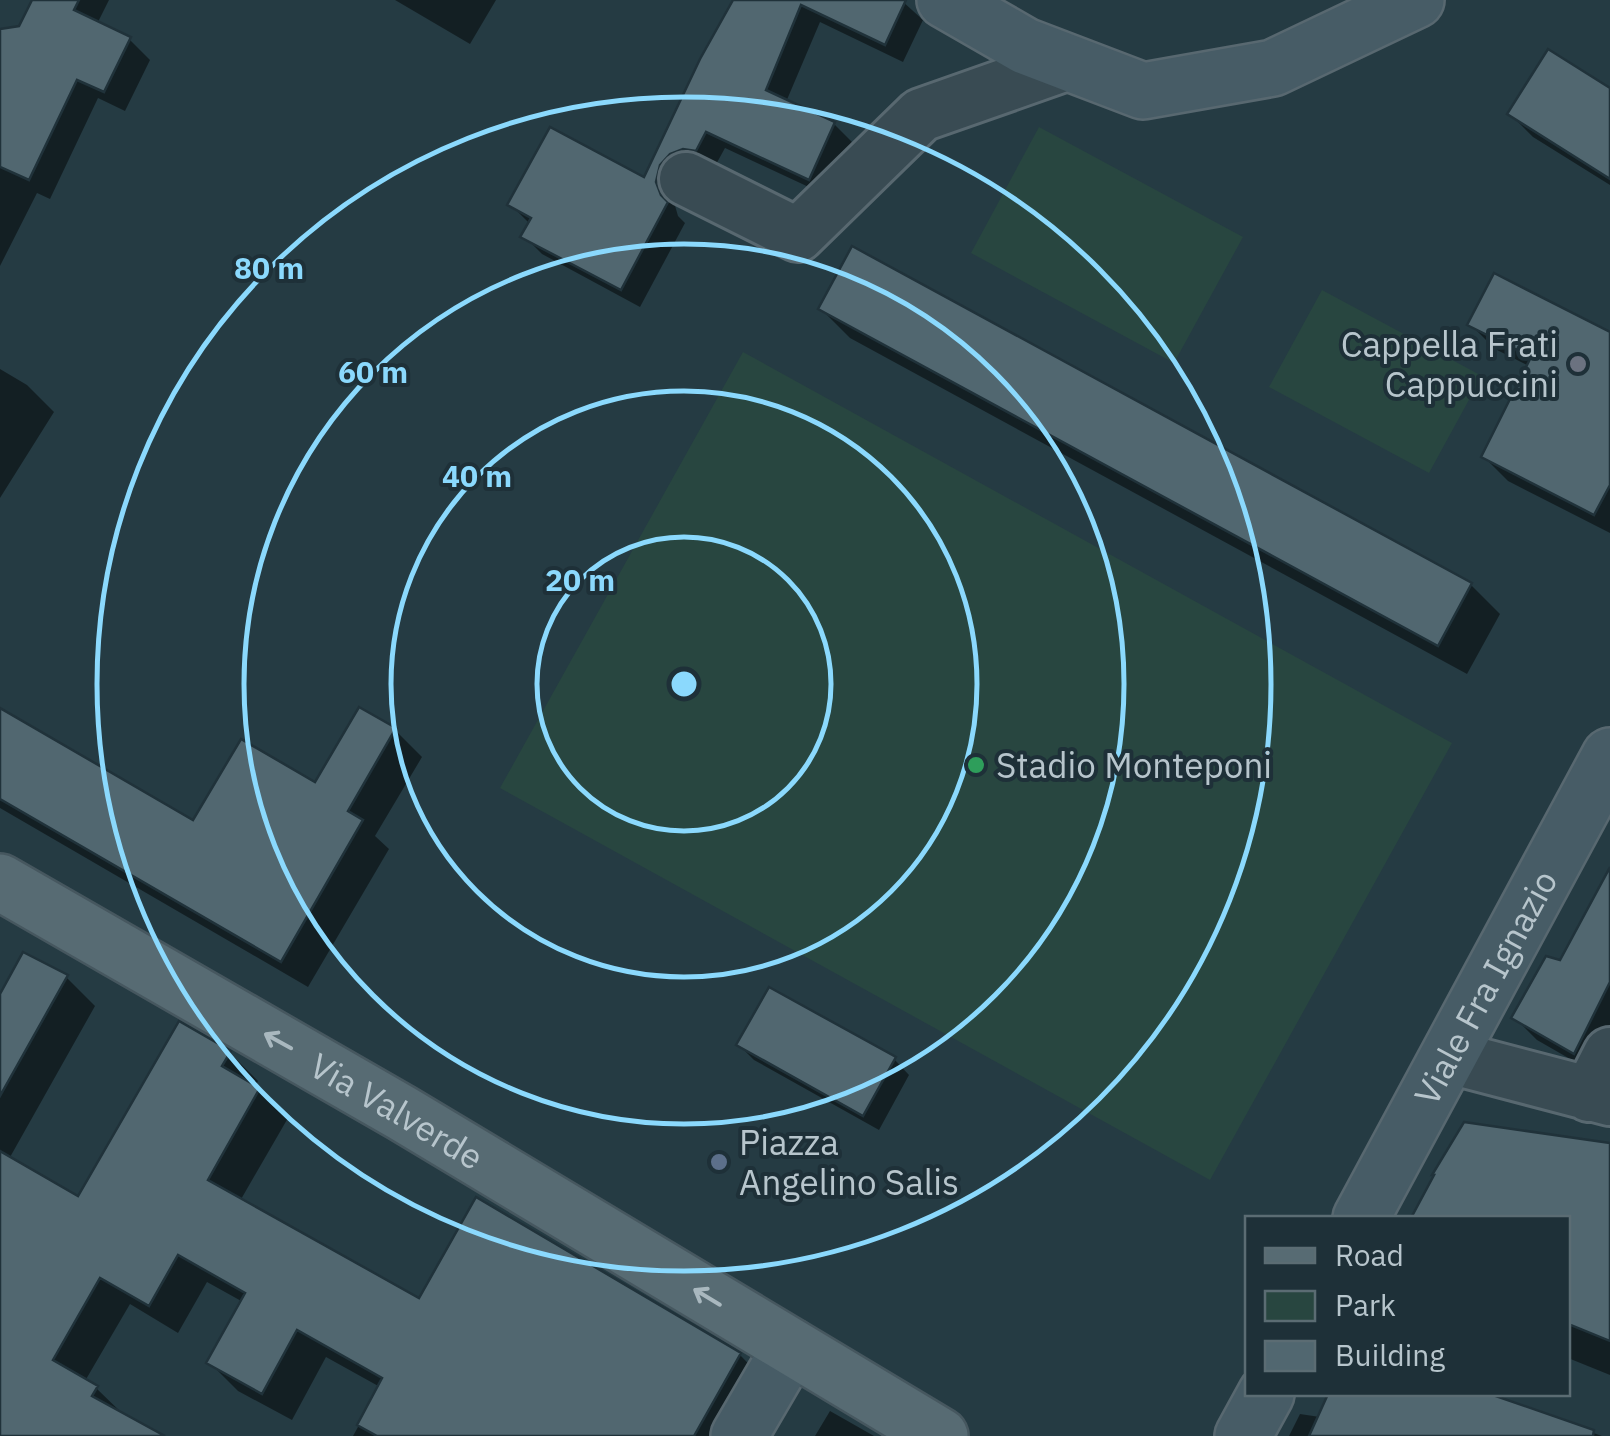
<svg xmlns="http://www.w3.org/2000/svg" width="1610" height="1436" viewBox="0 0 1610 1436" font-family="'IBM Plex Sans',sans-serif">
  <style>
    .green { fill: #284640 }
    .shadow { fill: #0007 }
    .building { fill: #516770; stroke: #20323a; stroke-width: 2.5 }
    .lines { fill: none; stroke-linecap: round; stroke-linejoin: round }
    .street-casing { stroke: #586870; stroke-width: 58 }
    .secondary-casing { stroke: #586870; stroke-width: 60 }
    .primary-casing { stroke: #46575f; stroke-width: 60 }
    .street { stroke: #394b53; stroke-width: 52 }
    .secondary { stroke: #475c66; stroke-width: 55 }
    .primary { stroke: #576b73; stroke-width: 55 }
    .oneway { stroke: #a9b8bf }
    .ring { fill: none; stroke: #8bd9fd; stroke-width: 5 }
    .worship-dot { fill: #6b7280; stroke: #1e3038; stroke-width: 4 }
    .leisure-dot { fill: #2e9e5b; stroke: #1e3038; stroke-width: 4 }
    .service-dot { fill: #5c6f8a; stroke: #1e3038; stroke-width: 4 }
    .labels { text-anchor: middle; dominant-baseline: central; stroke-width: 8; stroke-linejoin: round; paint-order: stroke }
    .poi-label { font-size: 35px; fill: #b7c5cc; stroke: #1e3038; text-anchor: start }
    .street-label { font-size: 35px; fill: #b7c5cc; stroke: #1e3038 }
    .centre { fill: #8bd9fd; stroke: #1e3038; stroke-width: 5 }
    .ring-label { font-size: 30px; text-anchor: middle; font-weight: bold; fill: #8bd9fd; stroke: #1e3038; stroke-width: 8; stroke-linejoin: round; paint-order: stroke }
  </style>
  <rect width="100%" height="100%" fill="#253b43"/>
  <path class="green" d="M1039,127L1243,237L1174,363L971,253Z
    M1322,290L1482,376L1429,473L1269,387Z
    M743,352L1452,743L1210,1180L500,788Z"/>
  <path class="shadow" d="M35,0H109L97,24L129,39L150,60L125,111L98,98L50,199L37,193L0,266V46L21,28Z
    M395,0H496L470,44Z
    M735,0H901L923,20L903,62L820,22L786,102L834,124L852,142L828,196L725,148L714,168L674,202L678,216L685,223L640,307L542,254L524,236L529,223L510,204L645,180Z
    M1610,91V185L1533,137L1510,114Z
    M821,309L1471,585L1500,614L1467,674L850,338Z
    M1470,324L1610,335V533L1508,481L1484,457L1529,366L1495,349Z
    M0,369L27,385L54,412L0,498Z
    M0,711L194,823L316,786L360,711L395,730L422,757L375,836L389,849L308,987L0,808Z
    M1610,873V1050L1598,1075L1537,1040L1514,1017L1561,963Z
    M66,977L95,1006L9,1159L79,1199L230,1053L258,1081L255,1087L288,1118L240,1201L420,1301L740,1355L768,1384L738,1436H353L380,1387L326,1357L292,1420L238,1391L209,1362L243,1302L207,1282L178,1333L130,1304L85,1381L96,1388L127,1418L159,1436H0V1000Z
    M739,1045L894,1059L909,1075L879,1130L754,1060Z
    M1610,1146V1375L1568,1358V1218H1414L1437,1176Z
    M1331,1394H1482L1602,1436H1289L1300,1414L1320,1417Z
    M830,1411L874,1436H815Z"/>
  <path class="building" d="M32,0H79L74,10L131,37L104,92L77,80L29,180L0,167V29L19,26Z
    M733,0H906L885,45L801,5L766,90L835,122L809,180L706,132L696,151L683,149L670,154L660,165L656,182L661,195L668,202L621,290L520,237L531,218L507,205L550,127L644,177L700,59Z
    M1548,49L1610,88V179L1507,114Z
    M852,246L1472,583L1438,646L818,309Z
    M1494,273L1610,332V485L1594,515L1481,457L1531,357L1467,325Z
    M359,707L396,728L348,811L363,820L281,962L0,799V708L193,820L241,739L315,782Z
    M1610,867V982L1574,1054L1511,1018L1546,956L1560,960Z
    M23,952L68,975L0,1096V994Z
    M769,987L896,1057L863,1116L736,1045Z
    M179,1021L231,1051L222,1066L260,1088L208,1180L419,1298L476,1197L741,1353L694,1436H377L357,1425L382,1378L297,1330L262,1394L206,1363L245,1293L178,1255L149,1306L100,1278L53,1360L98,1386L92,1396L165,1436H0V1151L78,1196Z
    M1464,1122L1610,1143V1341L1568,1324V1218H1411L1434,1175H1432Z
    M1328,1394H1490L1594,1430L1593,1436H1309Z"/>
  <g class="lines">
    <defs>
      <path id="street" d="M686,179L798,235L921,115L1069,63
        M1450,1057L1610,1099
        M1589,1095L1610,1054"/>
      <g id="secondary">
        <path d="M945,0L1025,46L1143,91L1273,68L1416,0"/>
        <path id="s1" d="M1361,1218L1610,756"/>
        <path d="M739,1436L791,1347"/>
        <path d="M1243,1436L1266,1394"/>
      </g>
      <g id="primary">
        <path id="s2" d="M0,882L402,1113L940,1436"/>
      </g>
    </defs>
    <use href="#street" class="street-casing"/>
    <use href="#secondary" class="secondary-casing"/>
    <use href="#primary" class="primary-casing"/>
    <use href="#street" class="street"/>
    <use href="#secondary" class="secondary"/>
    <use href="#primary" class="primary"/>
  </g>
  <defs><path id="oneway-shaft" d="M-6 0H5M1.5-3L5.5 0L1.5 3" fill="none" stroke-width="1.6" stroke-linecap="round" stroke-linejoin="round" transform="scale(2.5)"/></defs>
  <g class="oneway">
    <use href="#oneway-shaft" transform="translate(278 1041) rotate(-151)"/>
    <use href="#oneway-shaft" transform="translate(707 1297) rotate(-149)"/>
  </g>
  <g class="ring">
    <circle cx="684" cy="684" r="147"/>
    <circle cx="684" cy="684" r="293"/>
    <circle cx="684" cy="684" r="440"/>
    <circle cx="684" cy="684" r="587"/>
  </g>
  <circle class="worship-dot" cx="1578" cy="364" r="10"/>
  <circle class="leisure-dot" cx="976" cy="765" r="10"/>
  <circle class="service-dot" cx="719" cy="1162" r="10"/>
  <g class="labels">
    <g class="poi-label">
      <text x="1558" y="344" text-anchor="end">Cappella Frati<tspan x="1558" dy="40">Cappuccini</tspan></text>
      <text x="996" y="765">Stadio Monteponi</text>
      <text x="739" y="1142">Piazza<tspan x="739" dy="40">Angelino Salis</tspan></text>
    </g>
    <g class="street-label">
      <text stroke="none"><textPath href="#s1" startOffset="262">Viale Fra Ignazio</textPath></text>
      <text stroke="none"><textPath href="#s2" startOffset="458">Via Valverde</textPath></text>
    </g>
  </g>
  <circle cx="684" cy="684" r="15" class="centre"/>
  <g class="ring-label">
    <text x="269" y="279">80 m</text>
    <text x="373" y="383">60 m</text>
    <text x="477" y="487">40 m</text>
    <text x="580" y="591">20 m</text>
  </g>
  <rect x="1245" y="1216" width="325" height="180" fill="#1e3038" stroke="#5b6c73" stroke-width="2.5"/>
  <rect x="1265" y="1248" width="50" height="15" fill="#576b73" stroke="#5b6c73" stroke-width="2.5"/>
  <text x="1335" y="1266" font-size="30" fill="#b7c5cc">Road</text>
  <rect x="1265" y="1291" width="50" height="30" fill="#284640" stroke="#5b6c73" stroke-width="2.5"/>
  <text x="1335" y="1316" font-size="30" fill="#b7c5cc">Park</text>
  <rect x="1265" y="1341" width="50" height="30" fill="#516770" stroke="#5b6c73" stroke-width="2.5"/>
  <text x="1335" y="1366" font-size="30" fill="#b7c5cc">Building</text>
</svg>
